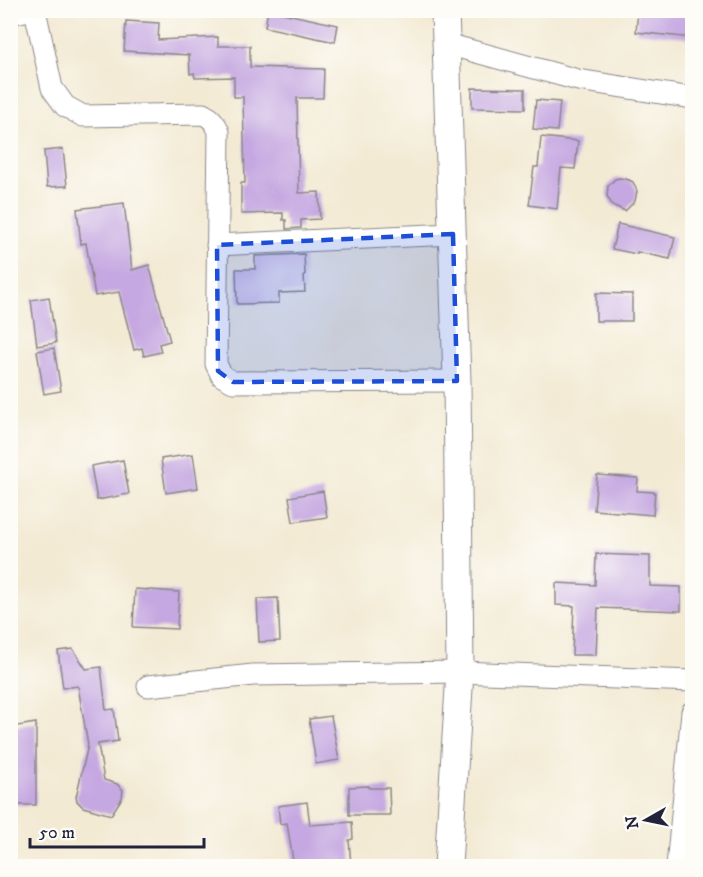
<svg xmlns="http://www.w3.org/2000/svg" width="703" height="877" viewBox="0 0 703 877" font-family="'IM FELL DW Pica',serif">
  <style>
    .building { fill: #c5a7e1 }
    .lines { fill: none; stroke-linecap: round; stroke-linejoin: round }
    .minor-casing { stroke: #8a8688; stroke-width: 23 }
    .tertiary-casing { stroke: #8a8688; stroke-width: 29 }
    .minor { stroke: #fff; stroke-width: 21 }
    .tertiary { stroke: #fff; stroke-width: 27 }
    .marked { fill: #1d4ed8; fill-opacity: 0.2; stroke: #1d4ed8; stroke-width: 4.5; stroke-dasharray: 12 8; stroke-linejoin: round }
  </style>
  <rect width="100%" height="100%" fill="#fdfcf7"/>
  <filter id="ink" filterUnits="userSpaceOnUse"><feTurbulence type="fractalNoise" baseFrequency=".0167" numOctaves="2"/><feDisplacementMap in="SourceGraphic" scale="12" xChannelSelector="R" yChannelSelector="G"/><feConvolveMatrix kernelMatrix="1 2 1 2 8 2 1 2 1" color-interpolation-filters="sRGB"/></filter>
  <filter id="wash" filterUnits="userSpaceOnUse"><feTurbulence type="fractalNoise" baseFrequency=".008" numOctaves="4" result="noise"/><feDisplacementMap in="SourceGraphic" scale="24" xChannelSelector="R" yChannelSelector="G"/><feGaussianBlur stdDeviation="1.35" result="paint"/><feColorMatrix in="noise" values="0 0 0 0 0 0 0 0 0 0 0 0 0 0 0 0 0 1.4 0 .05"/><feComposite in="paint" operator="in"/></filter>
  <g filter="url(#wash)">
    <rect width="100%" height="100%" fill="#f3ead4"/>
    <g id="blocks">
      <path class="building" d="M268,10L338,25L335,42L265,27Z
        M638,10H693V38L636,32Z
        M126,21L159,23L158,40L218,37V46H250V67L324,69L323,98H297L299,193L319,192L320,219L301,220V228L286,229V220H283V213L241,214V183H245L243,97H234V77L195,78L194,73L190,74L189,55L124,51Z
        M472,88L525,89V109L472,108Z
        M536,100L560,102L557,131L533,129Z
        M541,137L578,141L575,169L561,168L557,209L529,205L534,167H538Z
        M63,149L67,186L47,187L44,151Z
        M620,178L629,180L633,182L637,191L635,201L625,211L612,205L607,196L608,186L615,179Z
        M124,203L132,270L149,265L170,341L159,344L161,352L144,356L142,348L134,350L119,292L95,296L86,243L81,244L77,209Z
        M618,224L675,237L670,259L637,252V254L612,249Z
        M304,254L305,275H304L305,292L279,293V303L237,304L236,269H255V256Z
        M596,293L632,294V321H596Z
        M49,297L56,343L37,346L31,300Z
        M54,348L61,391L44,394L37,351Z
        M193,454L198,488L166,493L161,459Z
        M123,460L129,494L97,500L91,466Z
        M597,475L638,478L637,491L655,492L653,515L594,510Z
        M323,491L327,517L293,522L289,497Z
        M596,554L650,556V586L681,587V611L598,608L596,655H572L574,606L556,605V583L595,585Z
        M135,589L179,592L177,629L133,627Z
        M278,598L280,641L259,642L257,599Z
        M73,649L86,669L101,667L106,710L114,709L118,741L98,744L104,780L117,784L123,790L122,798L111,815L83,807L77,801L76,797L88,745L78,686L63,688L58,651Z
        M331,716L339,760L316,764L309,719Z
        M36,723V805H10V764H16L11,727Z
        M369,786V788H389L390,815H349V787Z
        M307,802L310,825L352,822L353,839L349,840L351,865L294,867L287,823L280,824L278,806Z"/>
    </g>
  </g>
  <g filter="url(#ink)">
    <use href="#blocks" fill-opacity="0" stroke="#8a8688" stroke-width="1.5"/>
    <g class="lines">
      <defs>
        <path id="minor" d="M35,10L52,88L65,106L83,116L203,114C212,118 216,123 219,132L216,364L222,376L233,382L457,381
          M10,14L29,10
          M447,44L578,80L692,98
          M217,245L453,234
          M148,686L253,675L460,672L692,681
          M677,866L692,712"/>
        <path id="tertiary" d="M445,10L457,381L460,672L448,866"/>
      </defs>
      <use href="#minor" class="minor-casing"/>
      <use href="#tertiary" class="tertiary-casing"/>
      <use href="#minor" class="minor"/>
      <use href="#tertiary" class="tertiary"/>
    </g>
  </g>
  <path class="marked" d="M453,234L457,381L233,382L218,371L217,245Z"/>
  <rect width="703" height="877" fill="none" stroke="#fdfcf7" stroke-width="36"/>
  <g transform="translate(646 820) rotate(261)" stroke="#fdfcf7" stroke-width="4.5" paint-order="stroke">
  <path d="M0-4.5L10 22L0 15L-10 22Z" fill="#22223b"/>
  <text y="-9" font-size="16" font-weight="bold" text-anchor="middle" fill="#22223b">N</text>
  </g>
  <path d="M30 838v9h174v-9" fill="none" stroke="#22223b" stroke-width="3"/>
  <text x="39" y="838" font-size="18" fill="#22223b" stroke="#fdfcf7" stroke-width="4.5" paint-order="stroke">50 m</text>
</svg>
